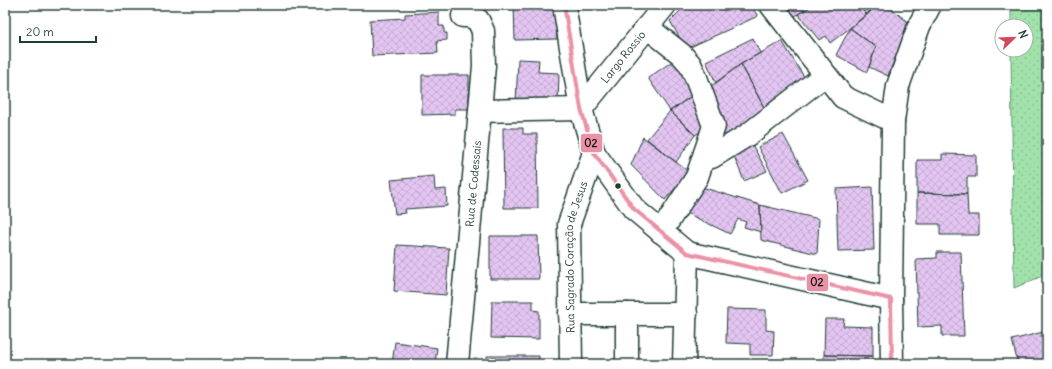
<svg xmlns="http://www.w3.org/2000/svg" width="1052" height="369" viewBox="0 0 1052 369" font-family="Delius,sans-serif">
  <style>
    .grass { fill: url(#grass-dots); stroke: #609070 }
    .building { fill: url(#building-cross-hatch); stroke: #1f3d34 }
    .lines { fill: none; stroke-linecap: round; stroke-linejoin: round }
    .minor-casing { stroke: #1f3d34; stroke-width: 25 }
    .minor { stroke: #fff; stroke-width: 22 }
    .bus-1-casing { stroke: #fff; stroke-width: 7 }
    .bus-1 { stroke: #e992a5; stroke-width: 4 }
    .bus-dot { fill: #1f3d34; stroke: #fff; stroke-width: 1.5 }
    .labels { text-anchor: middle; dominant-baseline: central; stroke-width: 4; stroke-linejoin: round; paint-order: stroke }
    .street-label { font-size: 11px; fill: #1f3d34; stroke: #fff }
    .line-badge { stroke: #fff; stroke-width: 1.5 }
    .pale-badge-label { font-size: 11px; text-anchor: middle; font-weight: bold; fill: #111 }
  </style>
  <defs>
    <pattern id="grass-dots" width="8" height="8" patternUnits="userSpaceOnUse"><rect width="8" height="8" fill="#a1e2ab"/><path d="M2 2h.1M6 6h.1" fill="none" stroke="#8ac394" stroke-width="1.8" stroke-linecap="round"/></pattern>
    <pattern id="building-cross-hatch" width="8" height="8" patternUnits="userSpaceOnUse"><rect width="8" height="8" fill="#e4c5f2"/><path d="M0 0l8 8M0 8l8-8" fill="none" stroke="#c3aad0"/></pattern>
  </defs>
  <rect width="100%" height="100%" fill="#fff"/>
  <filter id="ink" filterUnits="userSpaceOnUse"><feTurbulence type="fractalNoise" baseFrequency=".025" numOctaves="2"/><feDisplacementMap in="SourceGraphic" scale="8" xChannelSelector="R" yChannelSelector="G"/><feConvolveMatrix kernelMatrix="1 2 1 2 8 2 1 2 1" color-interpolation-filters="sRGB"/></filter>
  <g filter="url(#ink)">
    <path class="grass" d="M1011,5H1047V274L1014,288L1011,50H1026V26H1011Z"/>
    <path class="building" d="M514,5H556L557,39L515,40Z
      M686,5H750L758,16L686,49L670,21Z
      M784,5H813L792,18Z
      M813,5H858L867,15L830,43L826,36L819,40L798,14Z
      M858,5H877L867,15Z
      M877,5H887L909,23L888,76L869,67L876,47L850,28Z
      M439,12V26H444V33H447V40L437,41L438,53L372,56L370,20L405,18V14Z
      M850,28L876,47L867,72L836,55Z
      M753,38L760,53L741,64L716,83L706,61Z
      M782,41L806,80L767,113L741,64Z
      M677,58L699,91L670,111L648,78Z
      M518,59L539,60L538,72L559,73L558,105L516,103Z
      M741,64L767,113L724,146L704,91Z
      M422,75H469V109H455V114L422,115Z
      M699,91L712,125L695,135L670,111Z
      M670,111L695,135L676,162L647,139Z
      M503,128H523V134H537L538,208H504Z
      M783,134L808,180L782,193L758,147Z
      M643,137L689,172L665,200L631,165Z
      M750,141L767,171L744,181L732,151Z
      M942,154L976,155V177H967V194L917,193V160H942Z
      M434,176L435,190L446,189L447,206L405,209L406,213L395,214L391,180Z
      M695,185L760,205L761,232L744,227L746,222L738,219L730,234L682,211Z
      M872,187L874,250L838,251L836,189Z
      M917,193L967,194L968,215H979V235H940V224H917Z
      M760,205L819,219L817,254L761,240Z
      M490,236H538L539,279H490Z
      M397,245L449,248L446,295L394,291Z
      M937,252H961L964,336H942V326L918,327L916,259L937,258Z
      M492,301H533V310L539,311V339L491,338Z
      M727,309L766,310V330L774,331L773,355H750V344L726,343Z
      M825,319H844L843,326L873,327V356L824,355Z
      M1047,331V364H1018L1012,340Z
      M395,342L437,348L435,364H392Z
      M824,355L873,356V364H824Z
      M487,356H539V364H487Z
      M924,361H946V364H924Z"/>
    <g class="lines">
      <defs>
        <g id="minor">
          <path d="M566,5L565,11L581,109L594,153L634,209L687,253L891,299"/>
          <path d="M771,5L843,97L893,121"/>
          <path d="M647,27L681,54L690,64L695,75L714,126L697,177L661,232"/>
          <path id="s1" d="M581,109L665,5"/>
          <path d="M480,111L581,109"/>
          <path d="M705,153L712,157L749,134L825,75"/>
          <path d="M570,314H686"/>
          <path d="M627,314V364"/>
          <path id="s2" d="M457,364L484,66L483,31L478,20L469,16H463"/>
          <path id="s3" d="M571,364L569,224L594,153"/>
          <path d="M684,364L687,253"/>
          <path d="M892,364L891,299L893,121L898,86L919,26L930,5"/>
        </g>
      </defs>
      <use href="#minor" class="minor-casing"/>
      <use href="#minor" class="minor"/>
      <defs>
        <path id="bus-1" d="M566,5L565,11L581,109L594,153L634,209L687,253L891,299L892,364"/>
      </defs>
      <use href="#bus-1" class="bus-1-casing"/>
      <use href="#bus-1" class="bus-1"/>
    </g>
  </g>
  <circle class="bus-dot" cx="618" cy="186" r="3.5"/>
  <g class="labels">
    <g class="street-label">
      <text stroke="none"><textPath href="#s1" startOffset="67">Largo Rossio</textPath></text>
      <text stroke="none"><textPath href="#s2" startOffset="181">Rua de Codessais</textPath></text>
      <text stroke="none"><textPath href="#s3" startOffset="108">Rua Sagrado Coração de Jesus</textPath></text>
    </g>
  </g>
  <g class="line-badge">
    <rect x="580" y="133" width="23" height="20" rx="4" fill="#e992a5"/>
    <rect x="806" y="273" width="23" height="19" rx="4" fill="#e992a5"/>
  </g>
  <g class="pale-badge-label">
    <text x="591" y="147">02</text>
    <text x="817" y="286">02</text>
  </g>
  <rect width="1052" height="369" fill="none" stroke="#fff" stroke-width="20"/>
  <rect x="10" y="10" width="1032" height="349" fill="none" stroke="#1f3d34" stroke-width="1.5" filter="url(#ink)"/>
  <g transform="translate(1014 38) rotate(67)"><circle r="19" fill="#ffffff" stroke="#a5b1ae"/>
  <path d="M0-3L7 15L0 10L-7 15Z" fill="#d1495b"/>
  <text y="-6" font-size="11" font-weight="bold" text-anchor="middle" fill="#1f3d34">N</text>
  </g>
  <path d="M20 36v6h76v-6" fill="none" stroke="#1f3d34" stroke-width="2"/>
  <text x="26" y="36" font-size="12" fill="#1f3d34" stroke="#ffffff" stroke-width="3" paint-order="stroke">20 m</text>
</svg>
